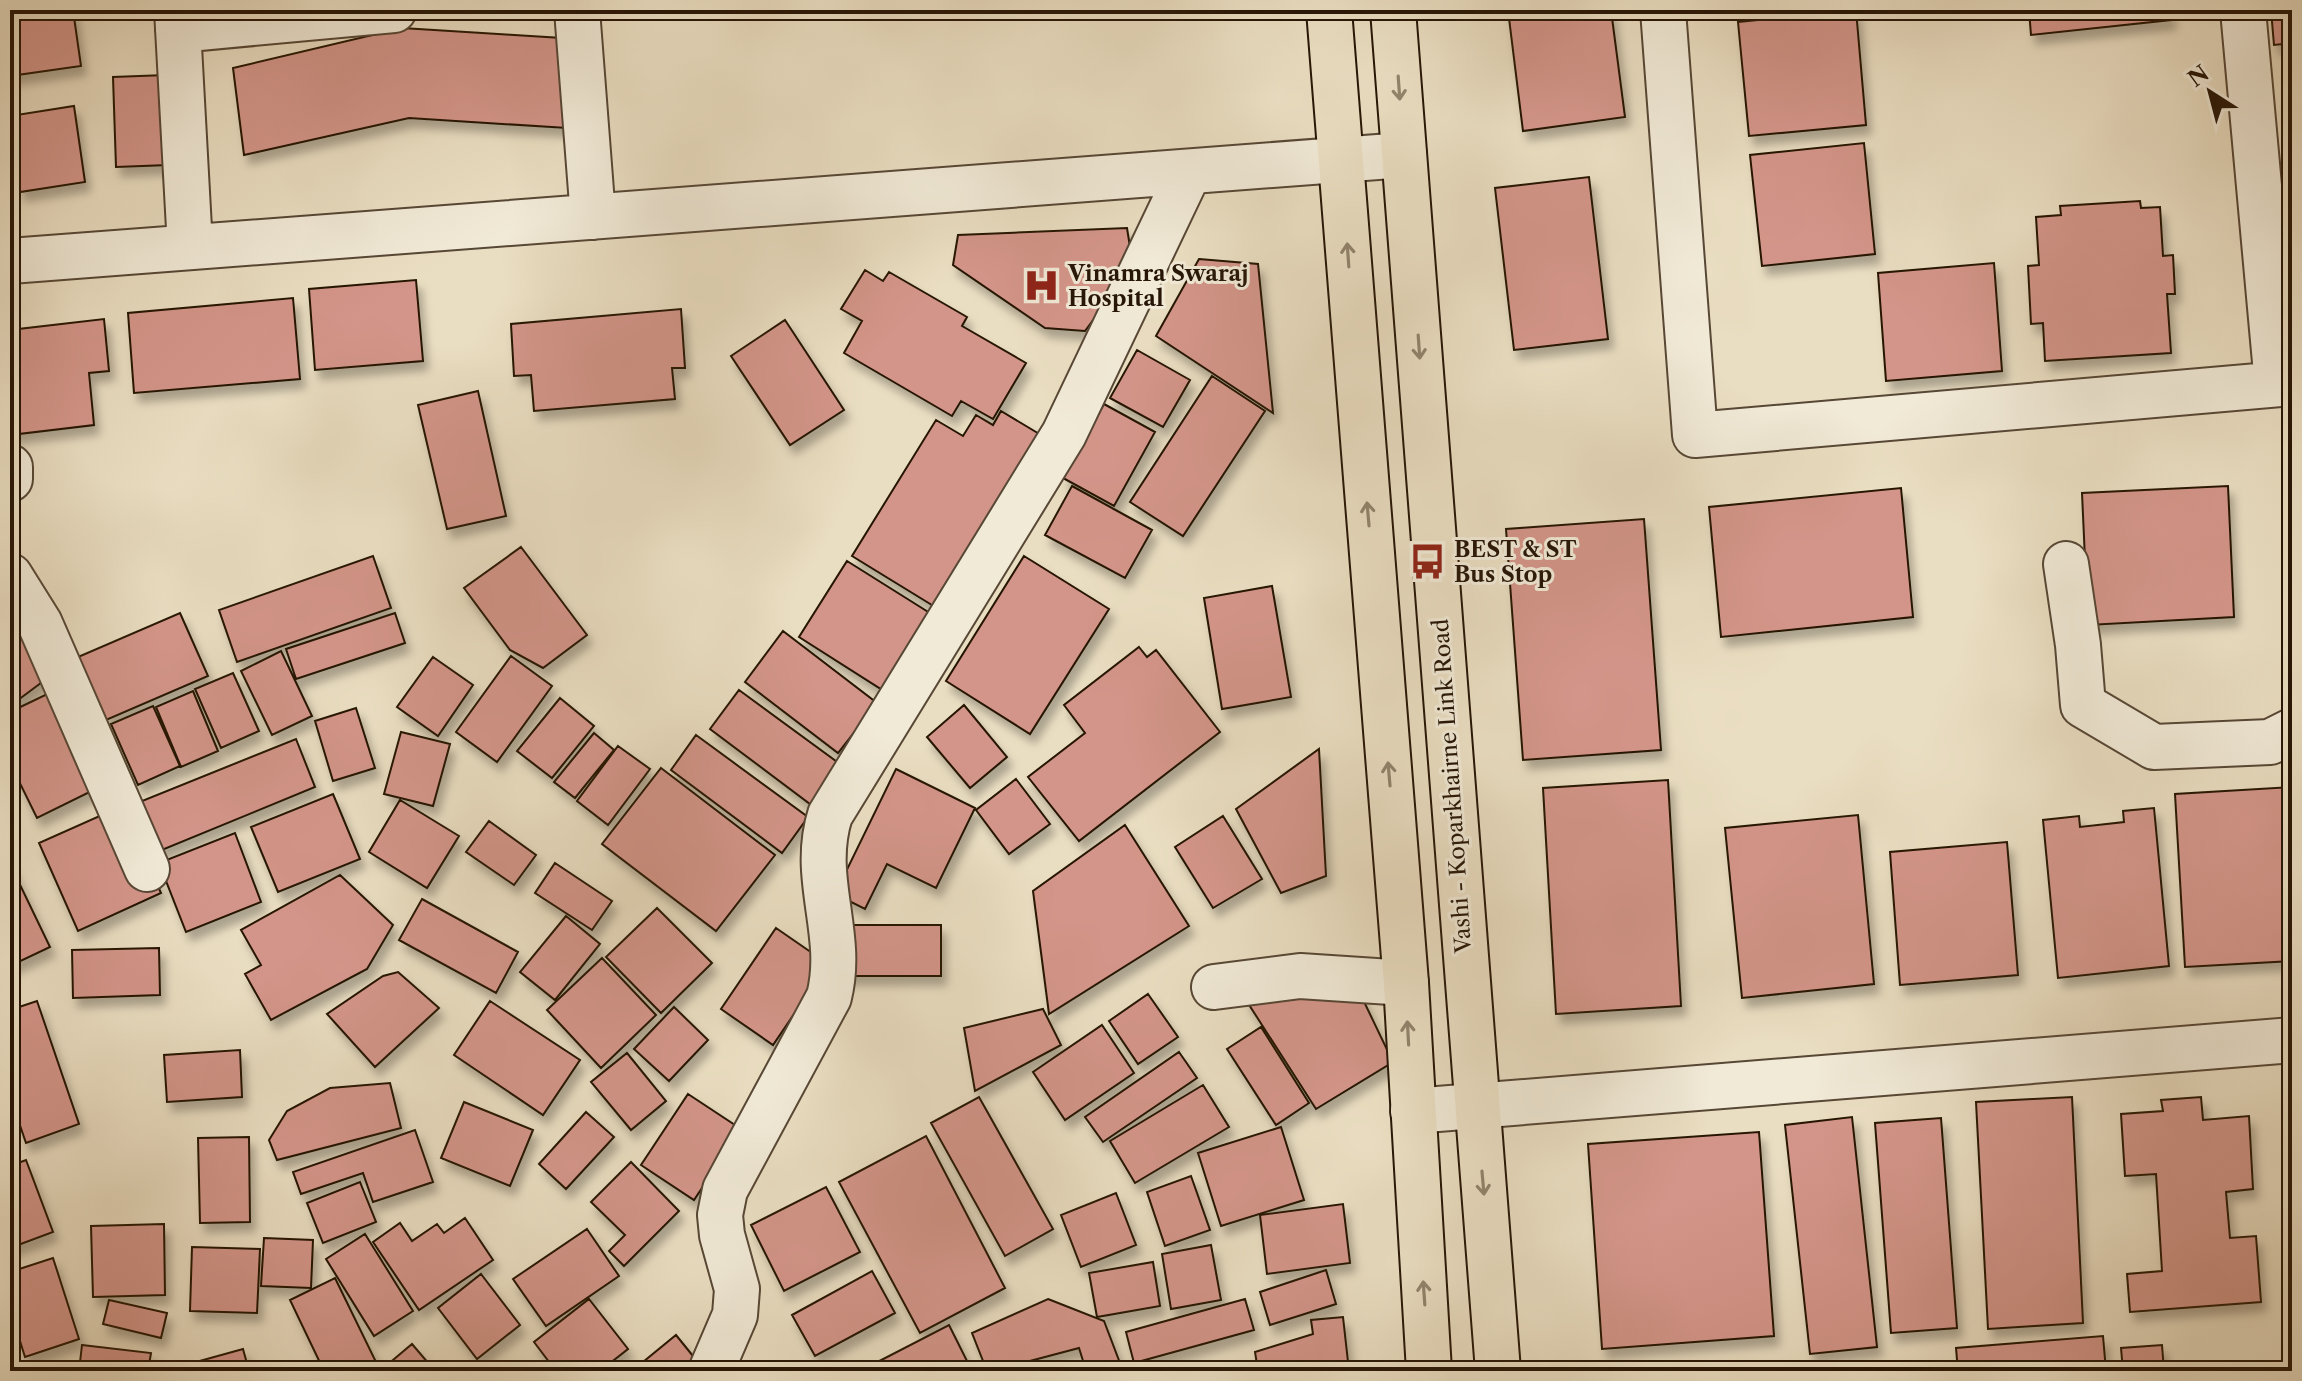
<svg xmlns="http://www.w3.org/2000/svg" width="2302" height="1381" viewBox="0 0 2302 1381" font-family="'Libre Caslon Text',serif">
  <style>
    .building { fill: #d39589; stroke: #261506; stroke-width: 2; filter: url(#shadow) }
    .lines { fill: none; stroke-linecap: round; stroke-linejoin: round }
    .minor-casing { stroke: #574735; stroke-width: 48 }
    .major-casing { stroke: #261506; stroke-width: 48 }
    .minor { stroke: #f1ead7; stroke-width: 44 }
    .major { stroke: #eadec2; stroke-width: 44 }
    .oneway { stroke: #92846d }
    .labels { text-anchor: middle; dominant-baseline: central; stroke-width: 6; stroke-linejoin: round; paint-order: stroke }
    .poi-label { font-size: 22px; font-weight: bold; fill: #261506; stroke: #f1ead7; text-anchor: start }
    .street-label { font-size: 22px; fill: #261506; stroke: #f1ead7 }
  </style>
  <defs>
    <filter id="shadow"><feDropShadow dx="5" dy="9" stdDeviation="4" flood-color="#0004"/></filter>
  </defs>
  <rect width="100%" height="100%" fill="#eadec2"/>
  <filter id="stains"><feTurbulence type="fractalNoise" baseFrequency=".0025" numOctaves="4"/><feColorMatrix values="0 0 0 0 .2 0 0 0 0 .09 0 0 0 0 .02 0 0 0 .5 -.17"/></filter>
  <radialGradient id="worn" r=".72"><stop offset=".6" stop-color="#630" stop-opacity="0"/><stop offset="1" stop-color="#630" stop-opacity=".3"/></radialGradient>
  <path class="building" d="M23,10H73L81,66L10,76V12Z
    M1508,10H1611L1625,117L1523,131Z
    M1856,10L1866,125L1749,136L1738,22Z
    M2029,10H2170L2171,20L2031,35Z
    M2271,10H2292V43L2274,45Z
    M402,28L562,38L567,128L409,118L244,155L233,68Z
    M166,75L168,165L116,167L113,77Z
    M74,106L85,182L20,192L17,175L10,176V116Z
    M1864,143L1875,254L1762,266L1750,155Z
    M1589,177L1608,339L1514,350L1495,188Z
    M2140,201L2141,208L2160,207L2163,256L2173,255L2175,294H2167L2171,353L2045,361L2043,323L2031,324L2028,266L2039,265L2036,217L2061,215L2060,206Z
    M1127,228L1133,266L1085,331L1045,328L953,265L958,235Z
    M1199,259L1258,264L1273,413L1156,336Z
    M1994,263L2002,371L1886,381L1878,273Z
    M865,270L883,281L889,272L967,317L962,326L1026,363L993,419L961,401L952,416L844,353L862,321L841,309Z
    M416,280L423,361L315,370L309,289Z
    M293,298L300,379L134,393L128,313Z
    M681,309L685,368H672L675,399L534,411L531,375L514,376L511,324Z
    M104,319L109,371L89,373L94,425L10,435V330Z
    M785,320L844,410L790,445L731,356Z
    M1137,350L1190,380L1163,427L1110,398Z
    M1212,376L1265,411L1183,536L1130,502Z
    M478,391L506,516L447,529L418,405Z
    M1104,404L1155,432L1114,506L1063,478Z
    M1001,411L1046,438L940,610L852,556L936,420L963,436L976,415L993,425Z
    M1072,486L1152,530L1125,578L1045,535Z
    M2228,486L2234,617L2088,625L2082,493Z
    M1901,488L1913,617L1721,637L1709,507Z
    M1644,519L1661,750L1523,760L1506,529Z
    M521,547L587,635L543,668L510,650L464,588Z
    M373,556L391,608L237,662L219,610Z
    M1024,556L1109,609L1030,734L946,681Z
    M847,561L933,615L884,691L799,637Z
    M1272,586L1291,697L1222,709L1204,598Z
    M10,597L77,656L10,706Z
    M180,613L208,676L106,720L78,657Z
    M395,613L405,643L296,679L286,649Z
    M783,631L877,703L838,753L745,682Z
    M1139,647L1147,657L1156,650L1220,732L1079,841L1028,777L1085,733L1064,705Z
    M281,651L312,716L272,735L241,671Z
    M511,656L552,686L497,762L456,732Z
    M433,657L473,685L438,736L397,707Z
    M233,673L259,731L221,748L195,689Z
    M70,683L116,779L37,818L10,763V712Z
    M739,690L844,767L814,807L710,729Z
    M193,691L218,751L181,767L156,707Z
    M560,698L594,726L552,778L517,751Z
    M964,705L1007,757L970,788L927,737Z
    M153,706L180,766L138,785L111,724Z
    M356,708L375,768L333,781L315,721Z
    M401,732L450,744L433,806L384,794Z
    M594,733L614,750L575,798L554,782Z
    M696,735L808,817L782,853L671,770Z
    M296,739L315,787L157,852L137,803Z
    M618,746L650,769L608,825L577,801Z
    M1319,749L1326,876L1281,893L1236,809Z
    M661,768L775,855L716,931L602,844Z
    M896,769L975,808L936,888L887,864L865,909L835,894Z
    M1016,779L1050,824L1009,854L976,810Z
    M1668,780L1681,1006L1556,1014L1543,788Z
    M2292,787V961L2185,967L2175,794Z
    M333,794L360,859L278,892L251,827Z
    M400,800L459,836L427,888L369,852Z
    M122,806L161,893L78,931L39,843Z
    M2154,808L2169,966L2058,978L2043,820L2079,816L2080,827L2124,822L2123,811Z
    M1858,815L1874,984L1742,998L1725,828Z
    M1223,816L1262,879L1213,908L1175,847Z
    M489,821L536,855L514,885L466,852Z
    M1125,825L1189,926L1049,1014L1033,891Z
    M235,833L261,902L186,932L159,863Z
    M2007,842L2018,975L1900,985L1890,852Z
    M555,863L612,901L592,930L535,893Z
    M10,864L50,947L10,966Z
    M340,875L393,925L367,969L271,1020L245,974L261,965L241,930Z
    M422,899L518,952L496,993L399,940Z
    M657,908L712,963L661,1013L606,957Z
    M566,916L600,944L555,1000L520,972Z
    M843,925H941V976H843Z
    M776,928L828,964L773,1045L721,1009Z
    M159,948L160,995L73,998L72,950Z
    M602,958L656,1015L601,1068L547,1010Z
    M1344,960L1393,1062L1316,1109L1244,997Z
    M398,972L439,1008L375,1067L327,1014L383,976Z
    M1148,994L1178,1037L1138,1064L1109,1021Z
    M37,1001L79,1124L26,1143L10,1096V1010Z
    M490,1001L580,1060L543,1115L454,1055Z
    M674,1007L708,1040L669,1081L634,1049Z
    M1043,1009L1061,1045L975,1091L964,1028Z
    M1102,1025L1134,1073L1065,1120L1033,1072Z
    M1261,1027L1309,1103L1276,1125L1227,1049Z
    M240,1050L242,1097L167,1102L164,1055Z
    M1179,1052L1197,1078L1103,1142L1085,1117Z
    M627,1053L666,1101L631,1130L591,1082Z
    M390,1083L401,1128L277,1160L269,1140L287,1111L330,1088Z
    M1203,1085L1229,1127L1135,1183L1110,1141Z
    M688,1094L741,1129L694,1200L641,1165Z
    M979,1097L1053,1229L1005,1256L931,1123Z
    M2072,1097L2083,1323L1988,1329L1976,1102Z
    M2201,1097L2203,1120L2249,1116L2253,1189L2226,1192L2230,1238L2256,1236L2261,1302L2130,1312L2127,1274L2162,1271L2156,1174L2125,1176L2121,1114L2163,1111L2161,1100Z
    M464,1102L533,1130L510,1186L441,1158Z
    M586,1112L614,1137L566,1189L539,1164Z
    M1852,1117L1877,1347L1810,1354L1785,1125Z
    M1941,1118L1957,1328L1891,1333L1875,1123Z
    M1281,1127L1304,1200L1221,1226L1198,1153Z
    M415,1130L433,1182L373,1202L363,1173L301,1194L293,1172Z
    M1759,1132L1774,1336L1602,1349L1588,1144Z
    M926,1136L1005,1288L920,1333L839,1182Z
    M249,1137L250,1222L200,1223L198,1138Z
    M26,1160L53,1232L10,1248V1166Z
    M631,1162L679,1211L624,1266L609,1251L625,1235L591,1202Z
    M1191,1176L1210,1230L1165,1246L1147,1192Z
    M360,1182L376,1222L323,1243L307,1203Z
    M826,1187L860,1252L784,1291L751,1225Z
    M1116,1193L1136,1245L1081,1267L1061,1215Z
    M1343,1204L1350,1263L1267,1274L1260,1215Z
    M465,1218L493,1260L419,1310L373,1242L400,1223L412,1241L437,1224L444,1233Z
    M164,1224L165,1295L93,1297L91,1226Z
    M587,1229L619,1276L546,1326L513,1279Z
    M365,1234L413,1311L374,1336L326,1259Z
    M264,1238L313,1240L311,1288L261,1286Z
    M1211,1245L1221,1300L1171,1309L1162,1254Z
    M192,1247L260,1249L257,1313L190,1311Z
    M53,1258L79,1339L25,1357L15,1325L10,1327V1272Z
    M1153,1262L1160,1306L1097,1317L1089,1273Z
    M1326,1270L1336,1304L1270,1325L1260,1292Z
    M872,1271L895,1313L815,1356L792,1315Z
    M481,1274L520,1325L477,1359L438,1308Z
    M335,1278L376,1362L357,1371H324L290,1300Z
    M589,1299L628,1349L600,1371H556L534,1342Z
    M1048,1299L1104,1321L1123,1371H1059L1084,1364L1079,1348L1011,1366L1013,1371H987L972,1333Z
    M1245,1299L1254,1330L1134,1363L1126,1332Z
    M109,1300L167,1313L161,1338L103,1324Z
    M1343,1317L1349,1371H1258L1255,1352L1313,1334L1311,1320Z
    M949,1325L972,1371H860Z
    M676,1335L701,1366L699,1371H632Z
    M2103,1336L2106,1371H1958L1956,1348Z
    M412,1344L435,1371H380Z
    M82,1345L151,1353L148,1371H79Z
    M2162,1345L2164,1371H2123L2121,1348Z
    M243,1349L249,1371H198L196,1362Z
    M2292,1363V1371H2271V1364Z
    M53,1367V1371H10V1368Z"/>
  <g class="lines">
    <defs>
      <path id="minor" d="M177,10L190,247
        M577,10L593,217
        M1663,10L1695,435L2292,383
        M2243,10L2277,384
        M178,30L394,10
        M10,261L1404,155
        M10,467V479
        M2066,564L2078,645L2083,705L2154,747L2270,742L2292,731
        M10,576L40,624L147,869
        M1214,987L1300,976L1406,983
        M1413,1111L2292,1040
        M711,1371L735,1315L737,1289L722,1235L720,1215L725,1190L829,997C845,933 810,879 830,815L1064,434L1189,172"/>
      <path id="major" d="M1329,10L1406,983L1429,1371
        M1393,10L1498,1371"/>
    </defs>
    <use href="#minor" class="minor-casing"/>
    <use href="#major" class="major-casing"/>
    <use href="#minor" class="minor"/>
    <use href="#major" class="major"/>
  </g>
  <defs><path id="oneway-shaft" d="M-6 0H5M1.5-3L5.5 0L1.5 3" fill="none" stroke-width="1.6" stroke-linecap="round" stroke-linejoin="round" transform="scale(2)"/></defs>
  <g class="oneway">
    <use href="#oneway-shaft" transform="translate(1399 88) rotate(86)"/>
    <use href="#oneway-shaft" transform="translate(1348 255) rotate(-94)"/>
    <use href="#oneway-shaft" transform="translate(1419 347) rotate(86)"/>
    <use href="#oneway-shaft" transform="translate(1368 514) rotate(-95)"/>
    <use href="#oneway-shaft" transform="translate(1389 774) rotate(-95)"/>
    <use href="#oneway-shaft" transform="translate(1408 1033) rotate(-93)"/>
    <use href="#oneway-shaft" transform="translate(1483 1183) rotate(85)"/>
    <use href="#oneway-shaft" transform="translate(1424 1293) rotate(-94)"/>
  </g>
  <defs>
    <symbol id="hospital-bare" viewBox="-9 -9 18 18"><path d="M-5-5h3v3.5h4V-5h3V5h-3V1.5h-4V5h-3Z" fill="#8f2418" stroke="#f1ead7" stroke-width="2.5" paint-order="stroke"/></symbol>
    <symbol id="bus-bare" viewBox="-9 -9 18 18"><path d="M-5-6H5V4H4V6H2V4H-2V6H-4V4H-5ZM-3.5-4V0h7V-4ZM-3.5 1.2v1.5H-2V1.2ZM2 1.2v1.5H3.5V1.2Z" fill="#8f2418" stroke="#f1ead7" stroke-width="2.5" paint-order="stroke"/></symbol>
  </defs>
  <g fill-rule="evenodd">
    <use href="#hospital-bare" x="1016" y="260" width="51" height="51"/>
    <use href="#bus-bare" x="1402" y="536" width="51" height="51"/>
  </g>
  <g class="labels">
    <g class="poi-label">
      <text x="1068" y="273">Vinamra Swaraj<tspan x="1068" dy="25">Hospital</tspan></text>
      <text x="1454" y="549">BEST &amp; ST<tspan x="1454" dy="25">Bus Stop</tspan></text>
    </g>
    <g class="street-label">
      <text transform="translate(1452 786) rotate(-94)">Vashi - Koparkhairne Link Road</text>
    </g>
  </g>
  <rect width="2302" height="1381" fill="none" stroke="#eadec2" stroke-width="40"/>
  <rect x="12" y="12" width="2278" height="1357" fill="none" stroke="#261506" stroke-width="4"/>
  <rect x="20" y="20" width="2262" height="1341" fill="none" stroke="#261506" stroke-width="2"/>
  <g transform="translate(2210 92) rotate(324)" stroke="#f1ead7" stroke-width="6" paint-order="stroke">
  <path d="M0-6L14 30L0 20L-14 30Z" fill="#261506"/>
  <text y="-12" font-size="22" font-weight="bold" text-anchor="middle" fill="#261506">N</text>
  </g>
  <rect width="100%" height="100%" filter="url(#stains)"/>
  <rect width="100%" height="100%" fill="url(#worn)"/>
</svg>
